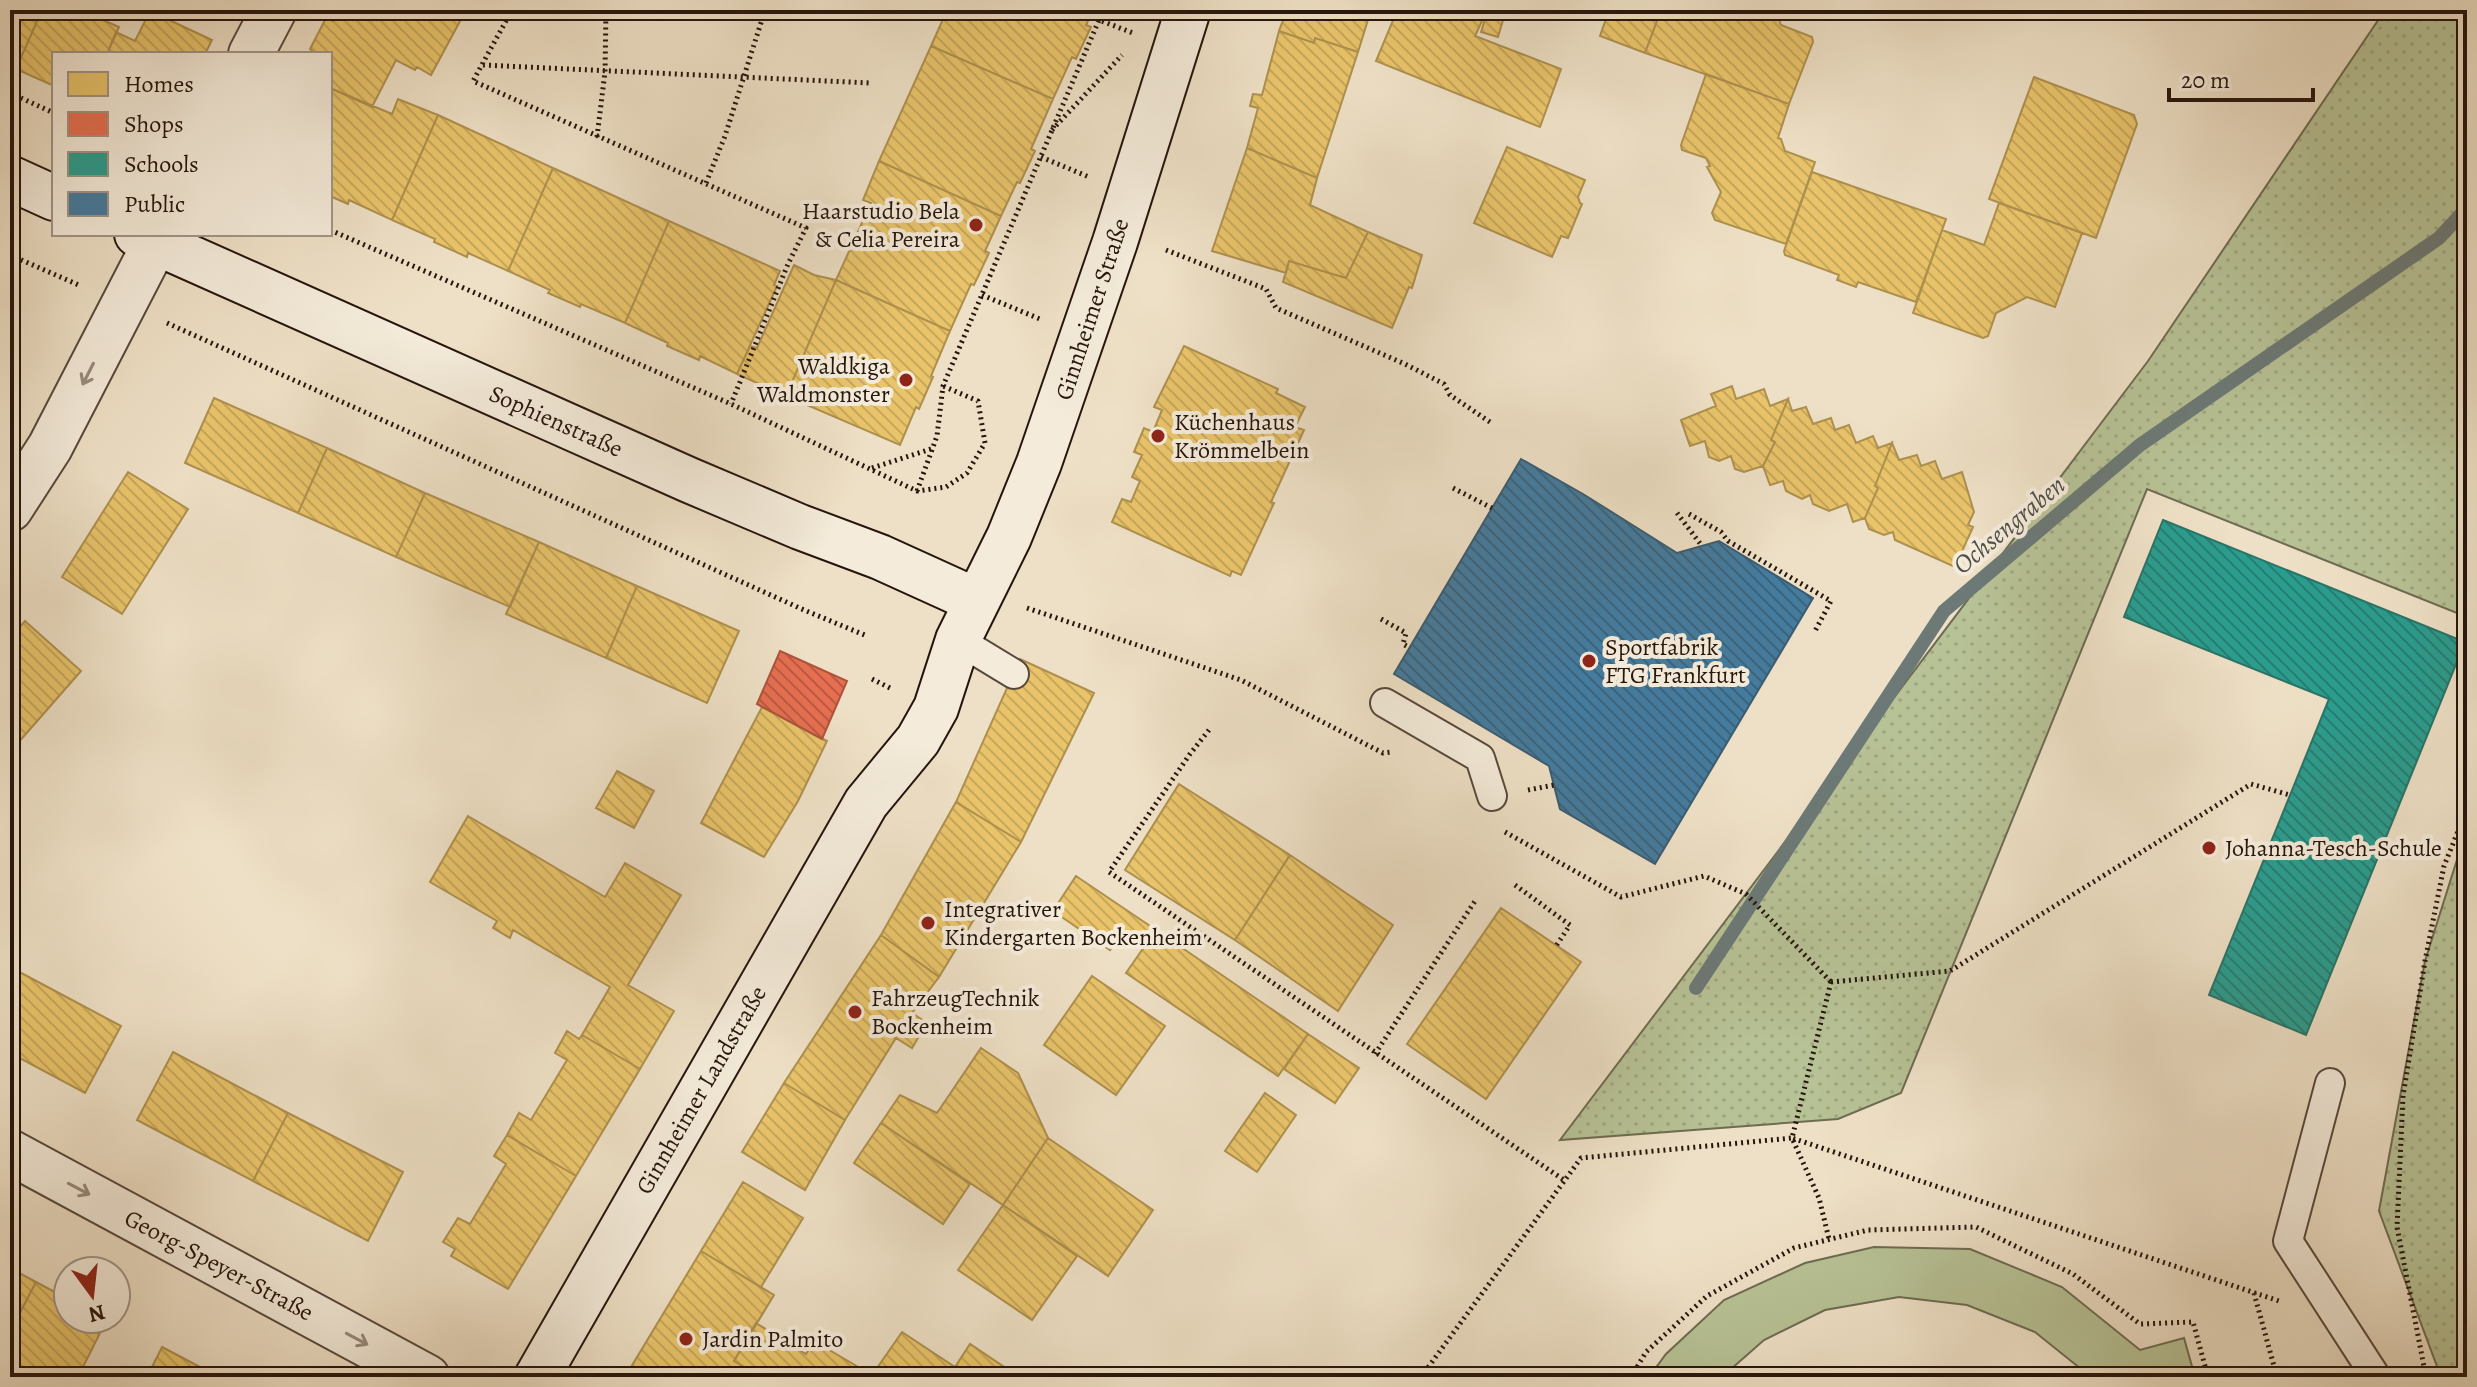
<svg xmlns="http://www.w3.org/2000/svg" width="2477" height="1387" viewBox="0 0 2477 1387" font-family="Alegreya,serif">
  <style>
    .grass { fill: url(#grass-dots); stroke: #6e6c52; stroke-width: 2 }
    .pitch { fill: #b7c296; stroke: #6e6c52; stroke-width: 2 }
    .homes { fill: url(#homes-back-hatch); stroke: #ae904e; stroke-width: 2 }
    .shops { fill: url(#shops-back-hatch); stroke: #ad543d; stroke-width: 2 }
    .schools { fill: url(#schools-back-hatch); stroke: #297468; stroke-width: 2 }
    .public { fill: url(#public-back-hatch); stroke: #3c5c72; stroke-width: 2 }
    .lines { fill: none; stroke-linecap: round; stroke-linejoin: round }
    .stream { stroke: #6c7976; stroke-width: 14 }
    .lane-casing { stroke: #58483b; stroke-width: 32 }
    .street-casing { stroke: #58483b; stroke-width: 48 }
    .secondary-casing { stroke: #26150d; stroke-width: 48 }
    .path { stroke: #26150d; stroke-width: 5; stroke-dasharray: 2 4; stroke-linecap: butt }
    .lane { stroke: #f4ebda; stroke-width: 28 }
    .street { stroke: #f4ebda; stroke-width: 44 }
    .secondary { stroke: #f4ebda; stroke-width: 44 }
    .oneway { stroke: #978b7e }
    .poi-dot { fill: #8f2418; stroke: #f4ebda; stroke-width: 3 }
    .labels { text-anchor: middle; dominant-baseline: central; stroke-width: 8; stroke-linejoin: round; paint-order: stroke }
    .poi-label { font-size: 24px; fill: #26150d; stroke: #f4ebda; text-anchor: start }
    .street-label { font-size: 24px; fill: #26150d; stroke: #f4ebda }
    .water-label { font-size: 26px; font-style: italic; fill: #4f4f4a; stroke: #f4ebda }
  </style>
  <defs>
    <pattern id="grass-dots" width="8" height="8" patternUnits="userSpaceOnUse" patternTransform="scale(2)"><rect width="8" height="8" fill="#b7c296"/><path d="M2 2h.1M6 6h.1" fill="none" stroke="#9da680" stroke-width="1.8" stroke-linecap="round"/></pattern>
    <pattern id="homes-back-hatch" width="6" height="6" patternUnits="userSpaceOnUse" patternTransform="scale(2)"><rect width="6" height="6" fill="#e9c46a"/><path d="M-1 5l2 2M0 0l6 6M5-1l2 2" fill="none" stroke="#c8a85b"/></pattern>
    <pattern id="shops-back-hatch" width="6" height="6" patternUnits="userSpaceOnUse" patternTransform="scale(2)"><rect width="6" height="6" fill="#e76f51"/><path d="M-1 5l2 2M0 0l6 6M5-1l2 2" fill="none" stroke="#bb5a42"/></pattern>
    <pattern id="schools-back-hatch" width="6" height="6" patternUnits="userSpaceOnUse" patternTransform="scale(2)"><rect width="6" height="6" fill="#2a9d8f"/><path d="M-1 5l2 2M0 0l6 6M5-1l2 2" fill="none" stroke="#247f73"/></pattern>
    <pattern id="public-back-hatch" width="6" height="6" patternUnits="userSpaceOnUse" patternTransform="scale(2)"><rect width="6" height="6" fill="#457b9d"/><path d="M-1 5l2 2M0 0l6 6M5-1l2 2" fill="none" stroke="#39647e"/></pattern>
  </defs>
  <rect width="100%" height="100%" fill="#eee0c6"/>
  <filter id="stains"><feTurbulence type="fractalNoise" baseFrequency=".0025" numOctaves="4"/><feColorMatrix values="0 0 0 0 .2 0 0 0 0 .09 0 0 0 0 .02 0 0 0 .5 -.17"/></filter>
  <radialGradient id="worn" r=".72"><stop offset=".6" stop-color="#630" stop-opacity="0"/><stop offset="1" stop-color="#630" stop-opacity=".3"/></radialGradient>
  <path class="grass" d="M2385,10H2467V617L2147,489L1901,1093L1838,1119L1560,1140L2148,361Z
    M2467,828V1377H2441L2379,1211L2425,961Z"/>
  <path class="pitch" d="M1874,1247L1970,1249L2062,1287L2140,1350L2184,1338L2195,1377H2091L2035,1332L1967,1305L1899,1297L1825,1310L1764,1340L1722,1377H1649L1666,1354L1724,1300L1805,1263Z"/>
  <path class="homes" d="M10,10H42L16,69L10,66Z
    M42,10H80L119,27L107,54H54V86L16,69Z
    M339,10H466L431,75L417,67L415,70L396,60L372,107L330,88V54H316L310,49L326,18L333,21Z
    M947,10H1093L1086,25L1091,27L1076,59L1072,57L1053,99L931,46Z
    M1287,10H1371L1358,52L1315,38L1314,43L1279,31Z
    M1404,10H1487L1475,36L1561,69L1540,127L1376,61L1394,18L1401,20Z
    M1488,10H1506L1498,37L1481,32Z
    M1589,10H1661L1645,53L1600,36L1607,16Z
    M1661,10H1755L1779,19L1781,25L1812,37L1813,42L1789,104L1645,53Z
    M150,11L212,40L205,54H107L116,32L135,41Z
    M1279,31L1314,43L1315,38L1358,52L1317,178L1247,148L1258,108L1250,106L1253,94L1262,95Z
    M931,46L1053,99L1031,149L1035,151L1020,183L1017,182L1001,216L879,161Z
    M1706,74L1789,104L1778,138L1781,139L1785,151L1815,162L1786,244L1715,220L1712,213L1721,192L1707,167L1710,166L1706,158L1682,150L1681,145Z
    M2034,77L2134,115L2137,124L2096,238L1989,199Z
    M330,88L392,114L398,99L438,115L392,220L349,200L348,204L330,196Z
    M438,115L553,168L508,271L468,253L467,257L434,242L435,239L392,220Z
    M1507,147L1585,180L1578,197L1580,203L1582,204L1568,238L1561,236L1552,257L1474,223Z
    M1247,148L1317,178L1310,205L1368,232L1346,278L1289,261L1286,273L1212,251Z
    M879,161L1001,216L985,251L989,253L974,285L971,284L950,331L836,280L871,203L863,200Z
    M553,168L669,221L625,323L581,304L580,307L548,293L550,290L508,271Z
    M1812,172L1946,219L1916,302L1858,282L1856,287L1837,280L1839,275L1785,255L1784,251Z
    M1999,203L2082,233L2055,307L2027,297L1996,313L1988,336L1983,338L1913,313L1942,230L1984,245Z
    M669,221L780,271L774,285L777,286L737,374L700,356L699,360L667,346L668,343L625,323Z
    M1368,232L1422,255L1412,288L1409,287L1392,328L1283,282L1289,261L1346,278Z
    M794,265L814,275L836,280L786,396L737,374L750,346L757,348Z
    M836,280L950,331L931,376L933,377L919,409L916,407L900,445L786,396Z
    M1184,346L1278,389L1276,393L1305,407L1295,427L1304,430L1271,502L1274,503L1241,575L1232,571L1230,576L1112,522L1122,499L1131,502L1140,481L1132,477L1142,455L1134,452L1144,428L1153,432L1162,410L1154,407Z
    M1732,386L1736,399L1764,389L1770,406L1788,399L1771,440L1775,442L1763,466L1744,472L1735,469L1731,456L1719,461L1709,457L1705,441L1690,446L1681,420L1716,406L1711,394Z
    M214,398L327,448L298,513L185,463Z
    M1788,399L1792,411L1806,407L1813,424L1831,418L1835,430L1849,425L1856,443L1873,436L1878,448L1892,443L1875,486L1878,488L1865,518L1853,522L1847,504L1829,511L1813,504L1810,495L1802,499L1786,491L1783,481L1770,485L1763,466L1775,442L1771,440Z
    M1892,443L1899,460L1917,455L1921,466L1935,461L1942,479L1962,472L1974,512L1968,525L1973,527L1955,567L1895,540L1893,532L1884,535L1869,529L1865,518L1878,488L1875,486Z
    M327,448L425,493L396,557L298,513Z
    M128,472L188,509L122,614L62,577Z
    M425,493L539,542L510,607L396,557Z
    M539,542L637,586L606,658L506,614Z
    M637,586L739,631L707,703L606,658Z
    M25,621L81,671L10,752V638Z
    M1020,659L1094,693L1021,842L956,802Z
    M762,707L827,741L798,801L764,857L701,823Z
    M617,771L654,791L634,828L596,808Z
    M1179,784L1290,855L1235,940L1125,870Z
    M956,802L1021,842L939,977L881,935Z
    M468,816L605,897L625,863L681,895L628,985L674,1011L640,1069L582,1035L610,987L513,930L510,938L493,928L497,921L430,882Z
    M1290,855L1393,925L1338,1011L1235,940Z
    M1076,876L1156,930L1143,949L1121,934L1110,950L1053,911Z
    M1501,908L1581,962L1486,1099L1407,1044Z
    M1156,930L1308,1034L1278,1076L1126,973Z
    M881,935L939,977L912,1013L927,1023L912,1048L896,1038L845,1120L784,1083Z
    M10,967L121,1026L85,1093L10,1053Z
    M1092,976L1165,1026L1116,1095L1044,1045Z
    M567,1031L579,1039L582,1035L640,1069L576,1176L507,1135L519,1113L531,1120L567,1060L555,1053Z
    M1308,1034L1359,1068L1335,1103L1284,1069Z
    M981,1048L1018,1073L1048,1138L1003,1205L881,1123L900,1095L937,1113Z
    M173,1052L288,1113L253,1181L137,1120Z
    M784,1083L845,1120L805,1190L742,1152Z
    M1265,1093L1296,1115L1257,1172L1225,1151Z
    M288,1113L403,1172L368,1241L253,1181Z
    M881,1123L970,1184L943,1224L854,1163Z
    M507,1135L576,1176L508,1289L451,1256L455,1249L443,1242L458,1218L470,1224L506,1164L494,1156Z
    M1048,1138L1153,1210L1108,1276L1003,1205Z
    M743,1182L803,1218L761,1287L701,1251Z
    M1003,1205L1077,1256L1032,1320L958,1270Z
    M701,1251L774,1295L734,1361L761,1377H625Z
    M10,1268L36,1282L10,1332Z
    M36,1282L68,1299V1319H107L78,1377H32L10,1365V1332Z
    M756,1323L806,1354L814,1341L860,1368L855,1377H761L734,1361Z
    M902,1332L955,1367L970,1344L1019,1377H884L875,1371Z
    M162,1347L219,1377H147Z"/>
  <path class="shops" d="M780,651L847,681L822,739L757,704Z"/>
  <path class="schools" d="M2163,520L2465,642L2306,1035L2209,995L2329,699L2124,617Z"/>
  <path class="public" d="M1521,459L1583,494L1677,553L1719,541L1813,598L1655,864L1560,809L1549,766L1394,674Z"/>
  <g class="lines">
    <path class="stream" d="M1696,988L1944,611L2140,445L2439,238L2467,208"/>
    <defs>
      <path id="lane" d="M958,640L1014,674
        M1385,703L1480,758L1492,796
        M2330,1083L2288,1241L2376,1377"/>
      <path id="street" d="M251,54L274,10
        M10,509L50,447L160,234
        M10,1152L427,1377"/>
      <path id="secondary" d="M10,178L54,198
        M137,234L689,480L800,527L880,557L977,601
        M537,1377L866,803L918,740L936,708L958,640L1009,537L1039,463L1115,242L1188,10"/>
    </defs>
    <use href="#lane" class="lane-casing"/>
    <use href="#street" class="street-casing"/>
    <use href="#secondary" class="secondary-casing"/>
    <path class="path" d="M512,10L473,81L806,228L788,264L731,404
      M483,65L870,83
      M10,93L54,113
      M1052,130L1122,55
      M597,137L605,72L606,10
      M1041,157L1089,177
      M706,183L725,136L765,10
      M330,230L731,404L917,491L946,487L967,473L985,443L978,401L943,386
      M1166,250L1266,289L1276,308L1405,364L1444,384L1450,395L1490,422
      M10,255L81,286
      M982,295L1040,319
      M167,323L804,610L867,636
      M872,468L931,449
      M1453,488L1492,508
      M917,491L937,436L943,386L1099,20L1133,33
      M1677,513L1702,546
      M1689,514L1721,532L1728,541L1831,601L1815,631
      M1027,608L1241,680L1383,753L1391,752
      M1381,619L1406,633L1403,644L1410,648
      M872,679L890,688
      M1209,730L1190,754L1109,872L1564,1180
      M1528,790L1554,785
      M1505,832L1621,897L1704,876L1746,894L1831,982
      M1515,885L1570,925L1556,946
      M1831,982L1792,1138L2279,1301
      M1831,982L1950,971L2251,784L2290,795
      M1375,1054L1475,901
      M2254,1293L2277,1377
      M1421,1377L1581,1158L1792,1138L1819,1198L1829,1239
      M1631,1377L1646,1352L1707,1296L1794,1248L1868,1230L1976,1227L2073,1274L2140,1324L2193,1322L2208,1377
      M2426,1377L2397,1227L2403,1096L2425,961L2444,866L2467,809"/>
    <use href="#lane" class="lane"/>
    <use href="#street" class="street"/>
    <use href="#secondary" class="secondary"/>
  </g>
  <defs><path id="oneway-shaft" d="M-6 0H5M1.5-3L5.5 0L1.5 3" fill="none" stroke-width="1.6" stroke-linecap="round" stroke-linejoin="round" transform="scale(2)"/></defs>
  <g class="oneway">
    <use href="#oneway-shaft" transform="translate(88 374) rotate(117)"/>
    <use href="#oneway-shaft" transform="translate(79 1189) rotate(28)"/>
    <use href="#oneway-shaft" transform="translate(357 1339) rotate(28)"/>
  </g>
  <g class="poi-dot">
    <circle cx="976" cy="225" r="8"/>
    <circle cx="906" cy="380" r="8"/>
    <circle cx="1158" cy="436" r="8"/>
    <circle cx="1589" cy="661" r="8"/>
    <circle cx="2209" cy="848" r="8"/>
    <circle cx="928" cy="923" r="8"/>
    <circle cx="855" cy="1012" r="8"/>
    <circle cx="686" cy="1339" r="8"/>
  </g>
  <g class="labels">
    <g class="poi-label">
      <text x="960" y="211" text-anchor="end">Haarstudio Bela<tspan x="960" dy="28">&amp; Celia Pereira</tspan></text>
      <text x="890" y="366" text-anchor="end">Waldkiga<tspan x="890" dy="28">Waldmonster</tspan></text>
      <text x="1174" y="422">Küchenhaus<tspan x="1174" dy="28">Krömmelbein</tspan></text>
      <text x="1605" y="647">Sportfabrik<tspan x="1605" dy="28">FTG Frankfurt</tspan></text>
      <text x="2225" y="848">Johanna-Tesch-Schule</text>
      <text x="944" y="909">Integrativer<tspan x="944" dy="28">Kindergarten Bockenheim</tspan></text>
      <text x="871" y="998">FahrzeugTechnik<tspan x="871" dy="28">Bockenheim</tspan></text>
      <text x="702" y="1339">Jardin Palmito</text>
    </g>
    <g class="street-label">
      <text transform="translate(1092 309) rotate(-72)">Ginnheimer Straße</text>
      <text transform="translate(556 421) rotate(24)">Sophienstraße</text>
      <text transform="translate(701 1090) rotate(-60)">Ginnheimer Landstraße</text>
      <text transform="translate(219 1265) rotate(28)">Georg-Speyer-Straße</text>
    </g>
    <g class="water-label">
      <text transform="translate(2009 525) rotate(-40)">Ochsengraben</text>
    </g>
  </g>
  <rect width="2477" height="1387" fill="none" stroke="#eee0c6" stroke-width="40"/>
  <rect x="12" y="12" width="2453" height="1363" fill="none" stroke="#26150d" stroke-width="4"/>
  <rect x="20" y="20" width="2437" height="1347" fill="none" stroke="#26150d" stroke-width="2"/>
  <rect x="52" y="52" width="280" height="184" fill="#f4ebda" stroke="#a29588" stroke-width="2"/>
  <rect x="68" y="72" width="40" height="24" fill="#e9c46a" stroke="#a29588" stroke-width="2"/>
  <text x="124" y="92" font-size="24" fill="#26150d">Homes</text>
  <rect x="68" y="112" width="40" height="24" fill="#e76f51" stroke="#a29588" stroke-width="2"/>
  <text x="124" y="132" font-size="24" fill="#26150d">Shops</text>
  <rect x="68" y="152" width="40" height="24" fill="#2a9d8f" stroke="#a29588" stroke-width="2"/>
  <text x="124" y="172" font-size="24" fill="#26150d">Schools</text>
  <rect x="68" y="192" width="40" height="24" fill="#457b9d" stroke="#a29588" stroke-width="2"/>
  <text x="124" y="212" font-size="24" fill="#26150d">Public</text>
  <g transform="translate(92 1295) rotate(165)"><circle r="38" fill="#f4ebda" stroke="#a29588" stroke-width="2"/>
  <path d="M0-6L14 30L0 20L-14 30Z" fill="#8f2418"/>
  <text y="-12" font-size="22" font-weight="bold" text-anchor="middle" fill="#26150d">N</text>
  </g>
  <path d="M2169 88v12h144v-12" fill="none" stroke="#26150d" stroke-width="4"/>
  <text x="2181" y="88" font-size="24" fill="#26150d" stroke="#f4ebda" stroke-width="6" paint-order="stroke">20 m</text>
  <rect width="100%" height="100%" filter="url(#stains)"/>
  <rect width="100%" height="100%" fill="url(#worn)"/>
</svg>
